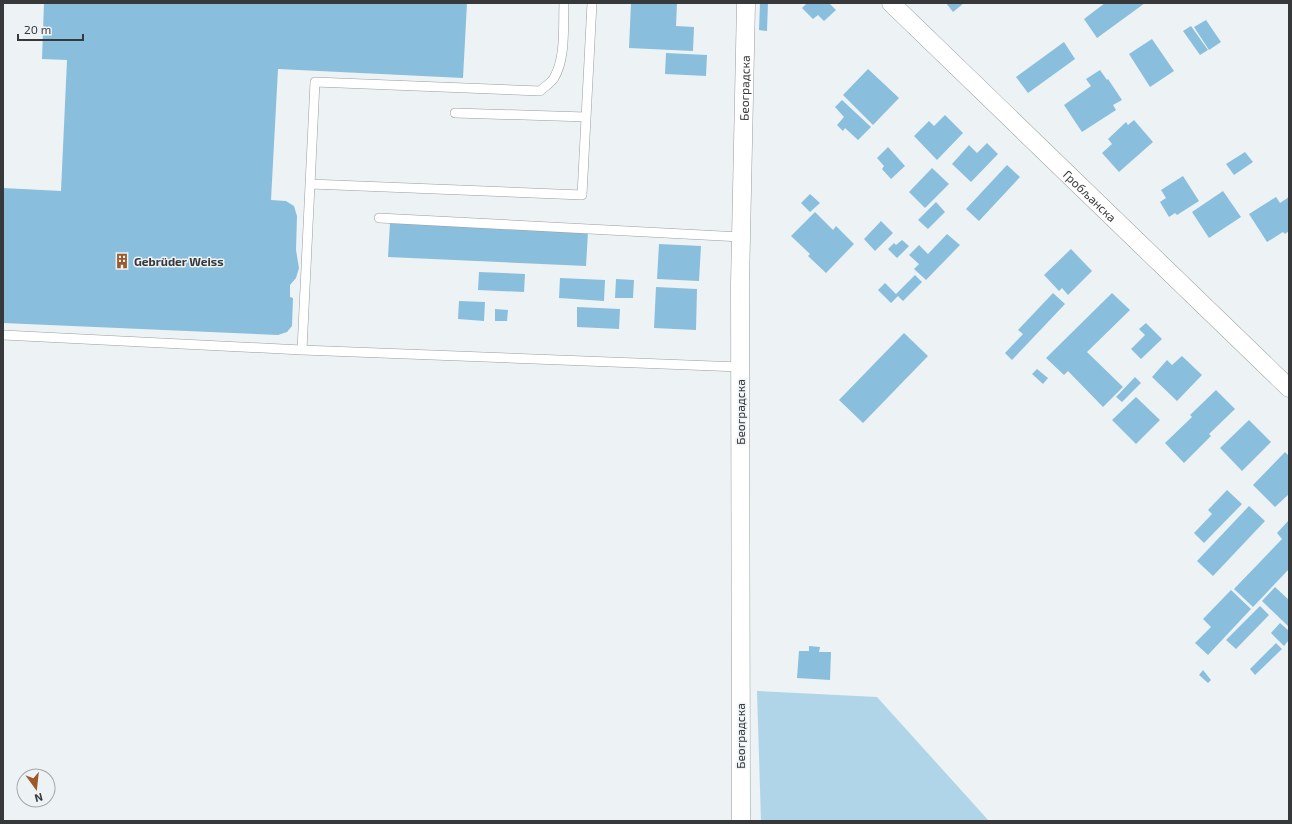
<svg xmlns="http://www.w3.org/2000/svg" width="1292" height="824" viewBox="0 0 1292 824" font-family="'Exo 2',sans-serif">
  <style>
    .green { fill: #b1d5e8 }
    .building { fill: #89bfdd }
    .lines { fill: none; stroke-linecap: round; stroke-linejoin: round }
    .lane-casing { stroke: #999da0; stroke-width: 10 }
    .street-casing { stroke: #999da0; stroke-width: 19 }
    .lane { stroke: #fff; stroke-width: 9 }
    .street { stroke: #fff; stroke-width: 18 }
    .labels { text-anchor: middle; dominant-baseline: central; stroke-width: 3; stroke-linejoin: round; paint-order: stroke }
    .street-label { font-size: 12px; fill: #363839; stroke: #edf2f5 }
    .poi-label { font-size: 12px; font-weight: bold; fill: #363839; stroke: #edf2f5; text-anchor: start }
  </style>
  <rect width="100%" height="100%" fill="#edf2f5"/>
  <path class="green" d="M757,691L877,697L989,821H761Z"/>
  <path class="building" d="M44,3H467L463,78L278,69L271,200L286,201L294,206L297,216L296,250L299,268L296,278L290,285V297L293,298L292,326L287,332L278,335L3,323V188L61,191L67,60L42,59Z
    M631,3H677L676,26L694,27L693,51L629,48Z
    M760,3H768L767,31L759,30Z
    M807,3H829L836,10L824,21L818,15L813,19L802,8Z
    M946,3H964L953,12Z
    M1105,3H1145L1097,38L1084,19Z
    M1206,20L1221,42L1209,50L1194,27Z
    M1191,26L1208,50L1200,55L1183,31Z
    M1152,39L1174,71L1150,87L1129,54Z
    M1064,42L1075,59L1028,93L1016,77Z
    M666,53L707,55L706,76L665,74Z
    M868,69L899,98L873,125L843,95Z
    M1100,70L1107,80L1108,79L1122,100L1113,105L1116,110L1082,132L1064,105L1091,86L1086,79Z
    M842,100L871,127L858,140L845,128L843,131L837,125L844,117L835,107Z
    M945,115L963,133L937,160L914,136L929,121L934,126Z
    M1134,120L1153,142L1119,172L1102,153L1112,144L1108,139L1126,122L1128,125Z
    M987,143L998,154L971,182L952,164L969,145L977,153Z
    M888,147L905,166L891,179L882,169L884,166L877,158Z
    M1245,152L1253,162L1234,175L1226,164Z
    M1007,165L1020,177L979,221L966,209Z
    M932,168L949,184L925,208L909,192Z
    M1183,176L1199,201L1177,215L1175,213L1169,217L1160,202L1166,198L1161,190Z
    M1223,191L1241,217L1209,238L1192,212Z
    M810,194L820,203L810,212L801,203Z
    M1276,197L1280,203L1289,197V231L1285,234L1283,232L1267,242L1249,214Z
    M936,202L945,212L928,229L918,220Z
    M815,212L833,230L836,226L854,244L826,273L808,256L810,254L791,236Z
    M881,221L893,233L875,251L864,239Z
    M390,223L588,232L586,266L388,257Z
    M947,234L960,245L926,280L914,269L919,264L909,255L919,245L928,254Z
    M902,240L909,246L897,258L888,249L894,243L896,245Z
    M659,244L701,246L699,281L657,279Z
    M1071,249L1092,271L1068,295L1062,288L1059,291L1044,275Z
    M479,272L525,274L524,292L478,290Z
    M915,275L922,282L903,301L896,294Z
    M560,278L605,280L604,301L559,298Z
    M616,279L634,280L633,298H615Z
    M885,283L898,296L891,303L878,290Z
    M656,287L697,289L696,330L654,328Z
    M1053,293L1065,304L1012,360L1005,353L1023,334L1018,330Z
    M1112,293L1130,310L1087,352L1123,387L1103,407L1068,371L1064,375L1046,358Z
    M459,301L485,302L484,321L458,319Z
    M577,307L620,309L619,329L577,327Z
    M495,309L508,310L507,321H495Z
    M1146,323L1162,339L1141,359L1131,349L1145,335L1139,329Z
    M904,333L928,356L863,423L839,400Z
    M1182,356L1202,375L1177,401L1152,377L1167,360L1172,365Z
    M1037,369L1048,378L1043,384L1032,374Z
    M1135,377L1141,383L1122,402L1116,397Z
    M1216,390L1235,409L1209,434L1211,436L1184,463L1165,443L1192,417L1190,415Z
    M1136,397L1160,420L1136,444L1112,420Z
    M1249,420L1271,442L1242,471L1220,448Z
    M1285,452L1289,456V494L1275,507L1253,485Z
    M1227,490L1242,504L1204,543L1194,533L1212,514L1208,510Z
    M1249,506L1265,521L1213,576L1197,561Z
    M1289,520V569L1253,607L1234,589L1282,539L1277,533Z
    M1275,587L1289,600V627L1262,601Z
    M1231,590L1251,609L1208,655L1195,643L1211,627L1203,619Z
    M1260,606L1269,615L1236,649L1226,640Z
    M1280,623L1289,631V640L1284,646L1271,633Z
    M1276,643L1282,649L1255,675L1250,669Z
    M809,646L820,647L819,652H831L830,680L797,678L799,651H809Z
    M1203,670L1211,680L1208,683L1199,675Z"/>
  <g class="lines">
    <defs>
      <path id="lane" d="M455,113L586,117
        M310,184L582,195L592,3
        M379,218L741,237
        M3,335L302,350L740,367
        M302,350L315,82L540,91C544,87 551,83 554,78C566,58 563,26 564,3"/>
      <g id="street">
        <path id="s1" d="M891,3L1289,388"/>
        <path id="s2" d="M741,821L740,284L746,3"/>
      </g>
    </defs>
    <use href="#lane" class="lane-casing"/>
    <use href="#street" class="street-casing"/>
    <use href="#lane" class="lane"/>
    <use href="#street" class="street"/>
  </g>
  <defs>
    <symbol id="building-bare" viewBox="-9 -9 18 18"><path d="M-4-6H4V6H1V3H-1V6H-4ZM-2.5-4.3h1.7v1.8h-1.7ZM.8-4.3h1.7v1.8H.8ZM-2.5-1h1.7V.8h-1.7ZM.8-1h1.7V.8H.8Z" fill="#9d592b" stroke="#edf2f5" stroke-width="2.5" paint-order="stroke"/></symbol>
  </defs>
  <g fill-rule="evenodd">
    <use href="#building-bare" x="111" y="250" width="22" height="22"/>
  </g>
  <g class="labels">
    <g class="street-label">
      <text stroke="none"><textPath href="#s2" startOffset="733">Београдска</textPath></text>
      <text stroke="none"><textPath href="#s1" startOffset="277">Гробљанска</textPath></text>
      <text transform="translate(740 412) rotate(-90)">Београдска</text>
      <text transform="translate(740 736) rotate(-90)">Београдска</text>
    </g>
    <g class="poi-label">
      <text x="134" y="261">Gebrüder Weiss</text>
    </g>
  </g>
  <rect width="1292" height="824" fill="none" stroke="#363839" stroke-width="8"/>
  <g transform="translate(36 788) rotate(165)"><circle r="19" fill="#edf2f5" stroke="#a4a8aa"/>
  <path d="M0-3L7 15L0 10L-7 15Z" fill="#9d592b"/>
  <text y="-6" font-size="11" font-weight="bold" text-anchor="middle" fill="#363839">N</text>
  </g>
  <path d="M18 34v6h65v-6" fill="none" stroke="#363839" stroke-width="2"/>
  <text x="24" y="34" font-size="12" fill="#363839" stroke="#edf2f5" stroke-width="3" paint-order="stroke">20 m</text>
</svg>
